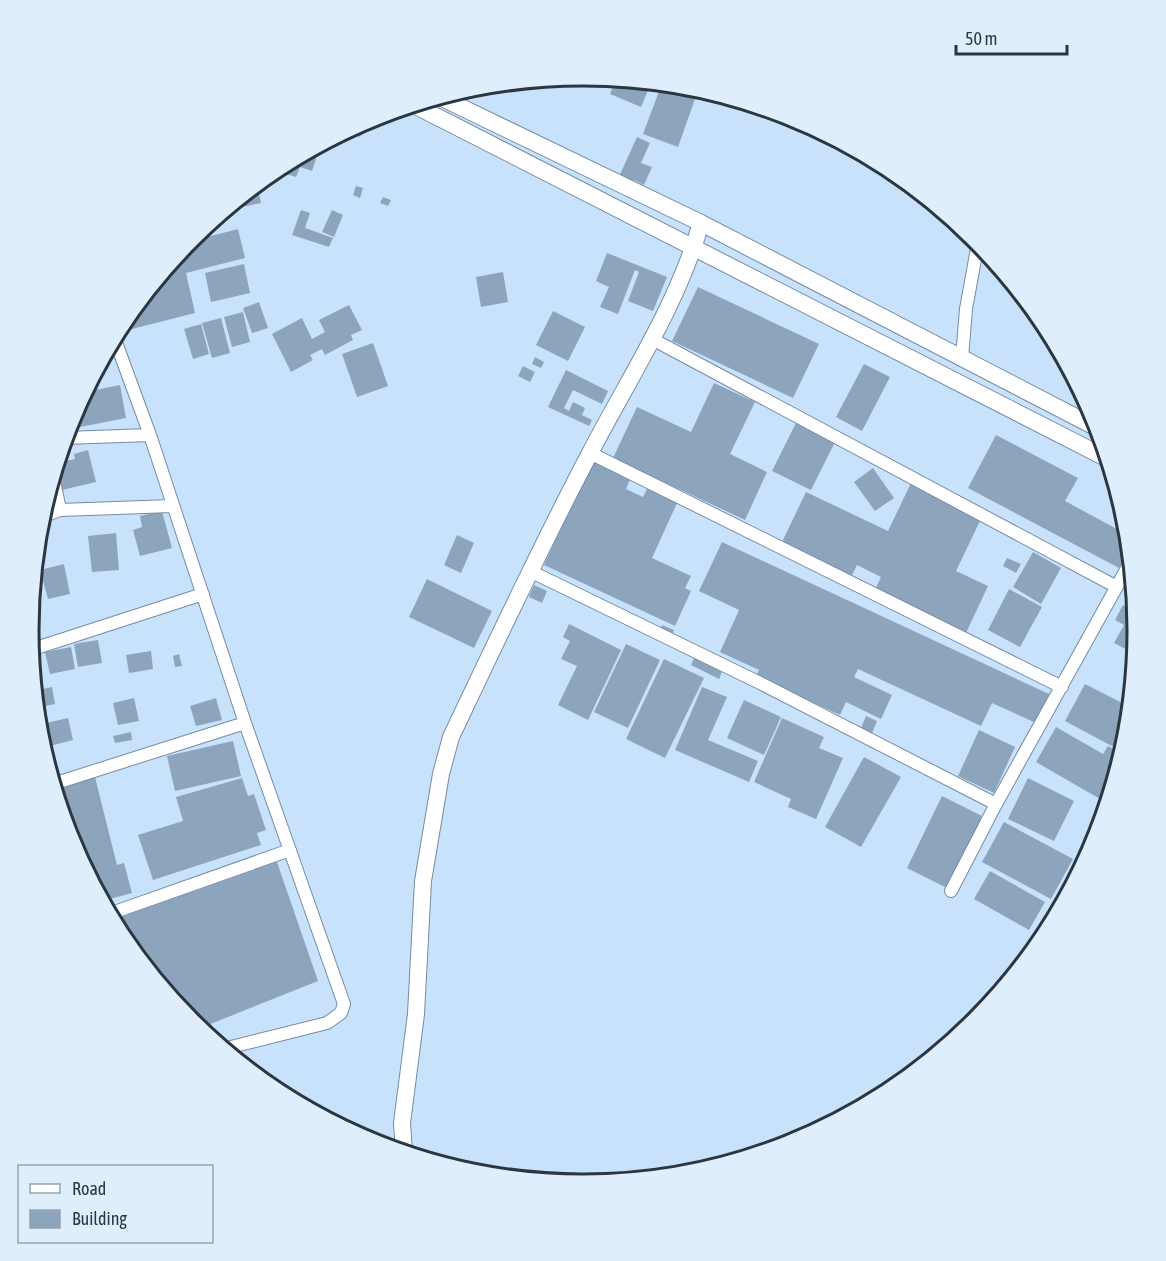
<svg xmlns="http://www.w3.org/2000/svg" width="1166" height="1261" viewBox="0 0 1166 1261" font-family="'Asap Condensed',sans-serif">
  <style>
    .building { fill: #8da5bc }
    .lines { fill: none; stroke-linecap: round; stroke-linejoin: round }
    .street-casing { stroke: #758ca3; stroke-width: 14 }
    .secondary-casing { stroke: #758ca3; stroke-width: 18 }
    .street { stroke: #fff; stroke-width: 12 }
    .secondary { stroke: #fff; stroke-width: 16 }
    .rim { fill: none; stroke: #2c3640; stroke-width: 3 }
  </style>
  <rect width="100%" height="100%" fill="#c9e2fb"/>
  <path class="building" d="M616,79L651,83L641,107L610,94Z
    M661,86L695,99L678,147L643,134Z
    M369,119L360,137L347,131Z
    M637,137L650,143L641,163L652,167L644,185L634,180L632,185L618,179Z
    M310,151L318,153L312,171L300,167L296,177L276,171Z
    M257,184L261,203L242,207L241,198Z
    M356,186L363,188L360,198L353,195Z
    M383,197L391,200L388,206L380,203Z
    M301,210L310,213L305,228L333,238L329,247L292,235Z
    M332,210L343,215L334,237L322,232Z
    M238,229L245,258L186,273L195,313L132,329L129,314L188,242Z
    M607,253L667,277L653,311L628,301L639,272L635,270L618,314L600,307L609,287L596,281Z
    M244,264L250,293L211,302L205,273Z
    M503,272L508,302L481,307L476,277Z
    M698,287L819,344L793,398L672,341Z
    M259,302L268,328L252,333L243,308Z
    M349,305L362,330L351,335L353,340L325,355L322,349L310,355L313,360L291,372L272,334L302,318L312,339L325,332L319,320Z
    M553,311L585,327L568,361L536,345Z
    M243,312L250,342L232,347L224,317Z
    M221,318L230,353L212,358L202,323Z
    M201,324L209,354L193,359L184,329Z
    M373,343L388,386L357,397L342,354Z
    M535,357L544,362L541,368L532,364Z
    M864,364L890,377L862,431L836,417Z
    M523,366L535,372L530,382L518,376Z
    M566,370L608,391L602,404L573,390L564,408L569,411L573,402L585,408L582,415L592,420L589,426L548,407Z
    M714,383L755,402L730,454L767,472L745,520L613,458L637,407L691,432Z
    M120,385L126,418L75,428L73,414L85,392Z
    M797,421L836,440L811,490L772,471Z
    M996,435L1078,478L1065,501L1128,535L1129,548L1119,568L968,488Z
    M88,450L96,482L62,490L57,463L75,459L74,454Z
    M592,461L630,479L626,489L643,497L647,489L677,503L652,558L691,576L685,588L691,591L675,626L544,565Z
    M873,468L894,498L875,511L854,482Z
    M911,483L982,517L956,571L988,586L966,633L875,590L881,577L857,565L851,577L781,544L806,492L888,531Z
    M162,511L172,548L140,556L133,530L142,527L140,516Z
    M116,533L119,570L92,572L88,536Z
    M457,535L474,543L461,573L444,565Z
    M722,542L1049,694L1036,723L992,703L981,726L858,669L854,677L892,695L881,719L846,702L840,715L756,676L759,670L720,652L739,610L699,591Z
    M1033,552L1061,568L1041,604L1013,587Z
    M1007,558L1021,564L1016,573L1003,566Z
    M64,564L70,594L48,599L40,570Z
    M1132,571L1133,581V587L1126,583Z
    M427,579L492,611L474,648L409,617Z
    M534,585L547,591L542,603L529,597Z
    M1009,589L1042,607L1020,647L988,630Z
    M1123,605L1136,612L1135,654L1114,643L1124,625L1115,620Z
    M569,624L621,650L588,720L558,705L577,666L561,659L570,641L563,637Z
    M662,625L674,630L672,636L660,632Z
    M98,640L102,663L78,667L74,644Z
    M626,644L660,660L628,728L594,712Z
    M71,647L75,669L50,674L45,652Z
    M151,651L153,669L129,673L126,655Z
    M179,654L182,666L175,667L173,656Z
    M694,658L722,672L719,679L691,665Z
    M664,659L704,678L665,758L626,739Z
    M1085,684L1130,707L1123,752L1065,721Z
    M52,687L55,704L36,708L34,691Z
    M702,687L727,697L708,740L758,761L749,782L675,750Z
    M134,698L139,721L118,725L113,703Z
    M216,698L222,720L196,726L190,706Z
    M744,700L781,717L764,755L727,738Z
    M866,716L877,721L872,733L861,728Z
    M68,718L73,740L42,748L38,725Z
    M782,718L824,737L819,748L843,758L816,819L788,807L791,799L754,782Z
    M1056,727L1103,754L1108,746L1122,754L1107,803L1036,762Z
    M979,730L1015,747L994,793L958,776Z
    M131,732L132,740L115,743L113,736Z
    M233,741L241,776L175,791L167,756Z
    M864,757L901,777L861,847L825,827Z
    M95,777L117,865L124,863L132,893L102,901L76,853L54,788Z
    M242,778L248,796L254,794L266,830L257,833L261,845L153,880L138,835L183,821L176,797Z
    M1028,778L1074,801L1054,841L1008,819Z
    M942,796L982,816L947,888L907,868Z
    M1004,822L1073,859L1051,899L982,862Z
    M277,862L318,981L198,1029L122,938L112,920Z
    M990,871L1045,902L1029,930L974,899Z"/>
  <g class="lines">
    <defs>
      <path id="street" d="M114,337L150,435L245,723L344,1004L341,1013L327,1023L223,1049
        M654,340L1115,586
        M962,358L966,309L978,243
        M65,438L150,435
        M590,453L1062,687
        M53,476L60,510
        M41,517L60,510L172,506
        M532,572L760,683L996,804
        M30,650L203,594
        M53,784L245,723
        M951,891L996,804L1131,561
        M109,914L290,850"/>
      <path id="secondary" d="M440,97L701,223L1099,429
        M414,105L1108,459
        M404,1153L402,1123L416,1014L423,881L441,774L451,737C496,642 541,546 590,453C629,378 677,306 701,223"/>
    </defs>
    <use href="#street" class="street-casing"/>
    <use href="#secondary" class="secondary-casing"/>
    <use href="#street" class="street"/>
    <use href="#secondary" class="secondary"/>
  </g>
  <path d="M0 0H1166V1261H0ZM39 630a544 544 0 1 1 1088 0a544 544 0 1 1-1088 0Z" fill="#dfeefd" fill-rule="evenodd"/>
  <path class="rim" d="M39 630a544 544 0 1 1 1088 0a544 544 0 1 1-1088 0Z"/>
  <rect x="18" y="1165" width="195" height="78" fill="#dfeefd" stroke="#97a4b1" stroke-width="1.5"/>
  <rect x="30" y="1184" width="30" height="9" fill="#ffffff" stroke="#97a4b1" stroke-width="1.5"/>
  <text x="72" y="1195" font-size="18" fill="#2c3640">Road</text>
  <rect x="30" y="1210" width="30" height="18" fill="#8da5bc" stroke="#97a4b1" stroke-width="1.5"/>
  <text x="72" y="1225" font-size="18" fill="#2c3640">Building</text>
  <path d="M956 45v9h111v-9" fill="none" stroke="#2c3640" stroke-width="3"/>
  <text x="965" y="45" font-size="18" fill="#2c3640" stroke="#dfeefd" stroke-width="4.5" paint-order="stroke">50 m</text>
</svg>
